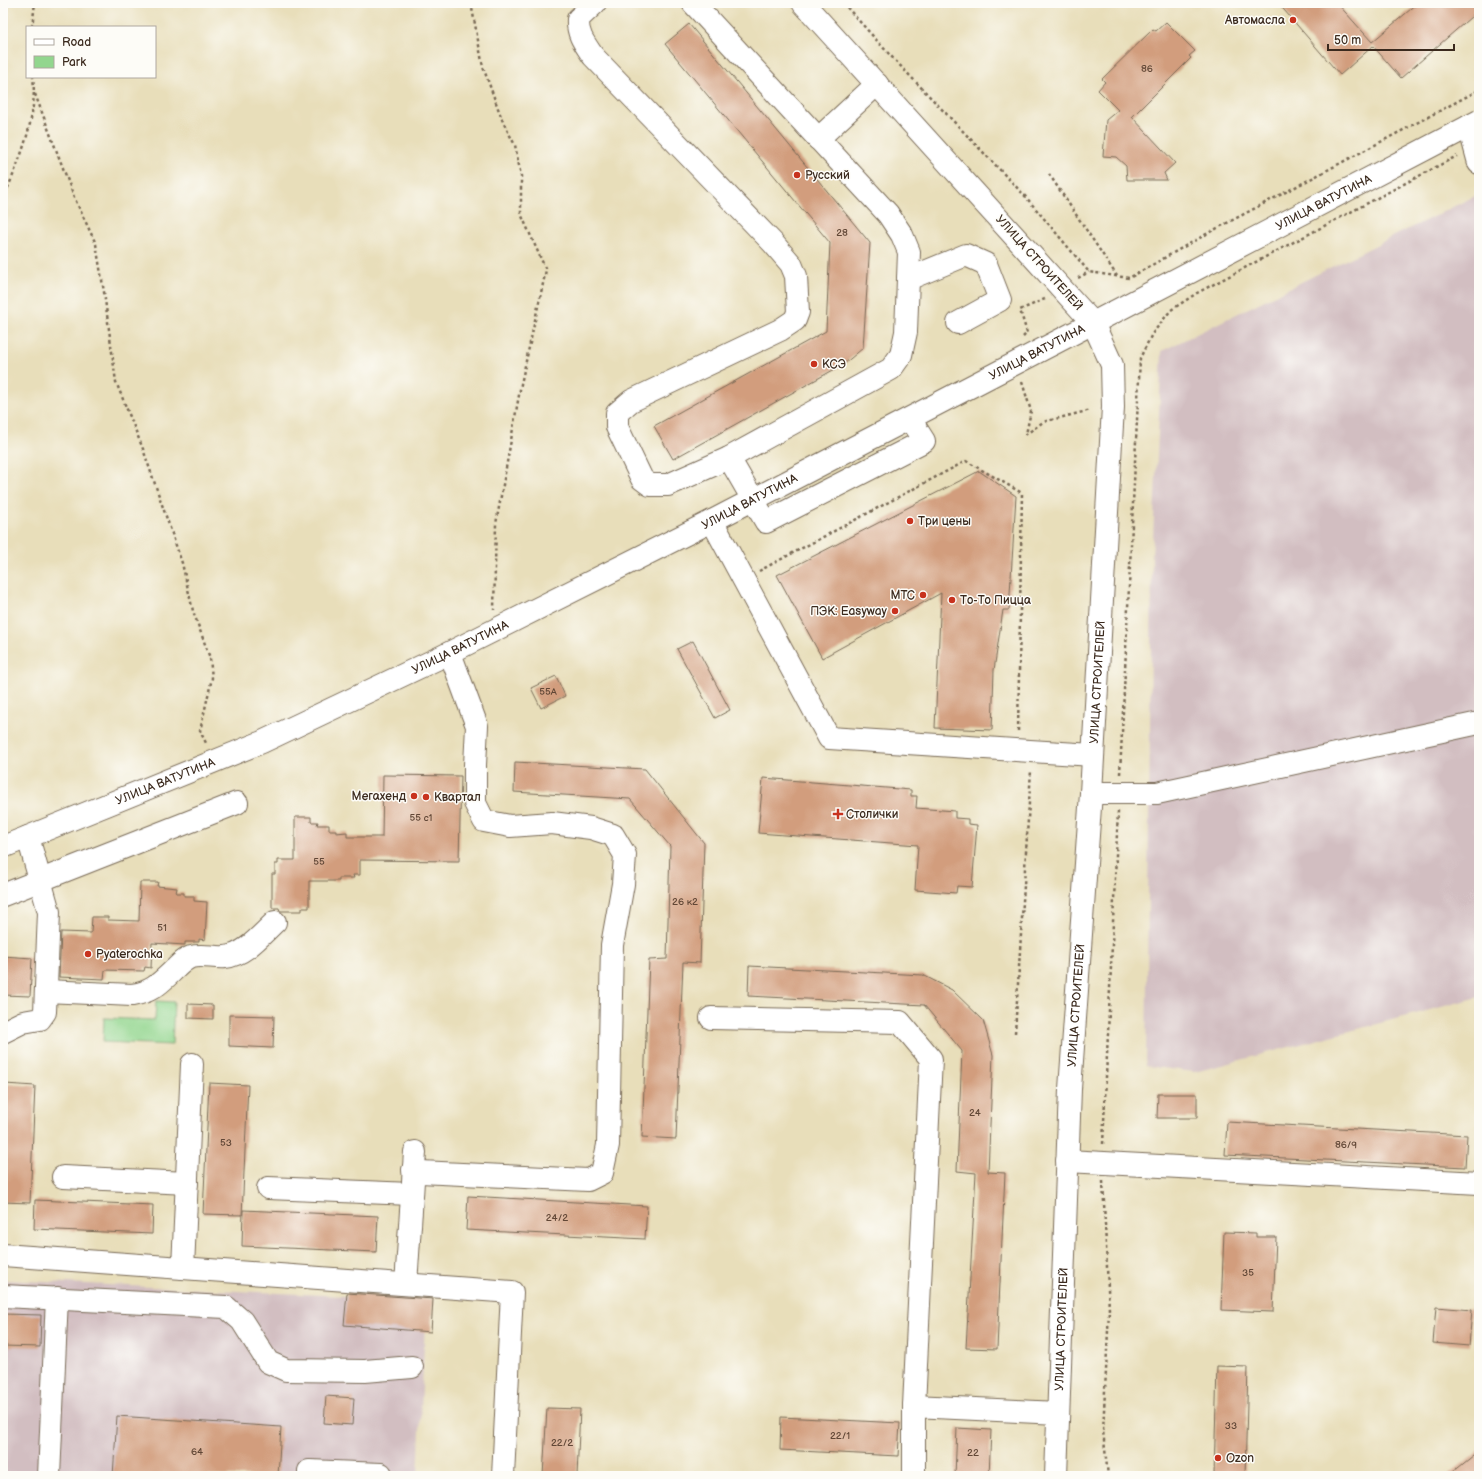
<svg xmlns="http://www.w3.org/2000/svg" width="1482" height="1479" viewBox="0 0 1482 1479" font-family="'Balsamiq Sans',sans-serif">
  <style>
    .industrial { fill: #d2bec1 }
    .green { fill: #92d68e; stroke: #668056 }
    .building { fill: #d29d7d }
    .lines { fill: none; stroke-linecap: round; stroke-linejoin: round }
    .minor-casing { stroke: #786955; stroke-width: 24 }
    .major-casing { stroke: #786955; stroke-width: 24 }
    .path { stroke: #786955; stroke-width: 2.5; stroke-dasharray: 3 3; stroke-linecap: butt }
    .minor { stroke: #fff; stroke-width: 22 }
    .major { stroke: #fff; stroke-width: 22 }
    .poi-dot { fill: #c8321e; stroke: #fdfcf7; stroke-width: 1.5 }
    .labels { text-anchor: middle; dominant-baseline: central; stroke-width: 3; stroke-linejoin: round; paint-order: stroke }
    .number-label { font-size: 10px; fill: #614736 }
    .poi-label { font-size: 12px; fill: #3b2a1e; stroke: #fdfcf7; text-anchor: start }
    .street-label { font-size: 12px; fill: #3b2a1e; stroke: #fdfcf7 }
  </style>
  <rect width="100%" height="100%" fill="#fdfcf7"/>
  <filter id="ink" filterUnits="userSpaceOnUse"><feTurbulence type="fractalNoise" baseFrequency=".025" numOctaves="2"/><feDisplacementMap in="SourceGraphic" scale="8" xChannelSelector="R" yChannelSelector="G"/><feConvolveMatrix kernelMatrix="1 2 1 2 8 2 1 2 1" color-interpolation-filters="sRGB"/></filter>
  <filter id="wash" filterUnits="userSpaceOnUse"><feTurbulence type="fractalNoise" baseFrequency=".012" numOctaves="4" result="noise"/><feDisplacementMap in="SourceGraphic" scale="16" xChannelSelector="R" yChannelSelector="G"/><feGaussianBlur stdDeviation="0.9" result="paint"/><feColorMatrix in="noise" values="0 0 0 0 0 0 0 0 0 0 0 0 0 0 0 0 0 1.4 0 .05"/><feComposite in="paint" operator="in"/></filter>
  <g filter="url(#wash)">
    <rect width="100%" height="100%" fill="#e8deba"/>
    <path class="industrial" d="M1479,194V997L1195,1072L1146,1066L1152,559L1162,351Z
      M3,1280L426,1300L418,1476H3Z"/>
    <path class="green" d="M156,1001L174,1002L172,1045L103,1042L104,1018L155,1020Z"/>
    <g id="blocks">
      <path class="building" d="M1278,3H1337L1372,42L1418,3H1479V10L1401,78L1373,46L1340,75Z
        M1166,22L1195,51L1189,56L1191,58L1132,117L1175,163L1164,173L1167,180H1127L1126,166L1116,157L1103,156L1106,120L1118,110L1098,90L1105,82L1102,79L1153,29L1156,31Z
        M689,24L870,243L863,348L844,364L673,459L654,426L826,331L830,243L665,44Z
        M979,471L1016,496L1009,610H1003L994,670L992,730L935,728L941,593L822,658L777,575Z
        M693,641L730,710L715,718L677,649Z
        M556,676L565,696L541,708L531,688Z
        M515,762L645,769L704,843L700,963L683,962L676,1139L642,1137L649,960L667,959L670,846L630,799L514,792Z
        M383,775L461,776L459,861L360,860V875H353L354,878H339V881H309V908H302V911H280L279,908H272V874H275V864H278V860H295V817H311V822H318L317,825H329V830H336V833L347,832V837H382Z
        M763,778L911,790V796H917L916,808L955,811V818L968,819V824L977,825L972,887L957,886L956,893L915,890L918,845L758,833Z
        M140,882H158L157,886L177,888L176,893H184V896H194V901L207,902L205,940L199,939V942H185V945L152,943L151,968L145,967L144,971L105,970L104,979L59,977L61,932L91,933L92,917H108V920L139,921Z
        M3,956L32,958L30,996L3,995Z
        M749,966L923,975L952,990L983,1020L993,1055L988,1172L1005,1173L997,1349L966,1348L976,1173L957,1171L962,1051L924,1005L748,996Z
        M188,1004L213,1005V1019L188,1018Z
        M229,1015L274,1016L273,1048L229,1046Z
        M209,1083L248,1085L242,1215L203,1214Z
        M5,1084L35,1086L30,1203L3,1202Z
        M1158,1094H1197V1118H1157Z
        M1227,1122L1467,1135L1465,1167L1225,1155Z
        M468,1196L647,1206L645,1239L466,1230Z
        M35,1200L153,1205L152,1234L34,1229Z
        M243,1210L378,1216L376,1252L242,1246Z
        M1224,1232L1256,1233V1237H1276L1273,1312L1221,1310Z
        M347,1293L433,1299L431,1332L344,1325Z
        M1436,1307L1472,1310L1469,1346L1433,1343Z
        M3,1314L41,1315L40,1347L3,1346Z
        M1217,1366L1248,1367L1245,1476H1214Z
        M326,1396L354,1398L352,1425L324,1423Z
        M547,1408L580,1409L577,1476H543Z
        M117,1416L281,1427L278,1476H113Z
        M781,1417L900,1423L898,1456L780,1450Z
        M957,1428L991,1430L989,1476H955Z
        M1479,1451V1476H1448Z"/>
    </g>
  </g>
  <g filter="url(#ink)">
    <use href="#blocks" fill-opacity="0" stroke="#786955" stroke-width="1"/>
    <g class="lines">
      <defs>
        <g id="minor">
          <path d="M595,3L578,19C577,35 585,44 593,56L773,243L791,264L796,276L798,312L795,320L780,330L631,401L617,413V427L642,479L650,485H668L729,458L891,369L901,355L906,332L909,252L902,235L888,214L693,3"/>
          <path d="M1469,126L1479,163"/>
          <path d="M818,139L877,84"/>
          <path d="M908,279L966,255L986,264L1000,300L958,323"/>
          <path d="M729,458L766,522L924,441L910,419"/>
          <path d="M712,521L829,738L1093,755"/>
          <path d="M1091,793H1157L1479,723"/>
          <path id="s1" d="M3,847L262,742L443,656L712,521L1093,323L803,3"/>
          <path d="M3,895L237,803"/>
          <path d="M46,991L132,995C153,992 161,982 176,968C180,964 185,959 191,957C202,954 214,958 225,957C245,955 261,935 275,922"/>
          <path d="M711,1018L900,1022L931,1059L914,1406"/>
          <path d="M3,1032L23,1022L40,1019L45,1012L49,912L28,837"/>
          <path d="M1067,1161L1479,1183"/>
          <path d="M413,1170L420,1172L588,1180L602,1173L608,1145L612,945L623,884L625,855L613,835L591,828L552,823L510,826L484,821L475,803V765L477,726L450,653"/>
          <path d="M63,1177L187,1183"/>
          <path d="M268,1188L411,1194"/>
          <path d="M3,1255L512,1292L503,1476"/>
          <path d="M183,1268L192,1064"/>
          <path d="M406,1284L415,1152"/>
          <path d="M3,1296L226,1307L242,1321L268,1362L286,1370L365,1371L412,1367"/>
          <path d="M49,1476L57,1298"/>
          <path d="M309,1476V1471L381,1474"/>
          <path d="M914,1476V1406L1058,1413"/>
        </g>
        <g id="major">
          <path id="s2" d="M1056,1476L1070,1089L1091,793L1113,407L1112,365L1093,323L1479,121"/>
        </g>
      </defs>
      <use href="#minor" class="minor-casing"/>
      <use href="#major" class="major-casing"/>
      <path class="path" d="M471,3L483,67L503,122L515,145L521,176V214L546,270L521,384L496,524L494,610
        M843,3L889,54L1025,196L1089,272L1129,278L1210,232L1479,90
        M32,27L35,3
        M35,94L74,197L96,244L104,292L116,382L143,449L182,563L193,611L210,658L212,678L200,731L207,745
        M1049,174L1117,276
        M3,199C19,162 38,118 33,77
        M1078,278L1089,272
        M1023,337L1027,333L1020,310L1045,299
        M1022,382L1031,411L1026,434
        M1025,435L1043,422L1091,410
        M759,571L966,461L1022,493L1018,732
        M1120,774L1140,358L1152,334L1171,310L1197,293L1457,156
        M1015,1033L1031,770
        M1103,1144L1118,811
        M1103,1181L1109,1310L1103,1431L1108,1476"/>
      <use href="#minor" class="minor"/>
      <use href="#major" class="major"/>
    </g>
  </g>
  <g class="poi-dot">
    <circle cx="1293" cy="20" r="4"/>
    <circle cx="797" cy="175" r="4"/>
    <circle cx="814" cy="364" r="4"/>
    <circle cx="910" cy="521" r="4"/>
    <circle cx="923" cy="595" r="4"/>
    <circle cx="952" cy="600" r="4"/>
    <circle cx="895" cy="611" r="4"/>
    <circle cx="414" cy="796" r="4"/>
    <circle cx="426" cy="797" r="4"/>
    <path d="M836 808h4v4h4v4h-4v4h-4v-4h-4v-4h4z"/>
    <circle cx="88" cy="954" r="4"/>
    <circle cx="1218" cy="1458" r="4"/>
  </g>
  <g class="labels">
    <g class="number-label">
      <text x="1147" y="69">86</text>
      <text x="842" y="233">28</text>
      <text x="548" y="692">55А</text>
      <text x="421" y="818">55 с1</text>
      <text x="319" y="862">55</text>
      <text x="685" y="902">26 к2</text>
      <text x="162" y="928">51</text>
      <text x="975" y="1113">24</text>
      <text x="226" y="1143">53</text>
      <text x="1346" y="1145">86/9</text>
      <text x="557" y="1218">24/2</text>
      <text x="1248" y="1273">35</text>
      <text x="1231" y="1426">33</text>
      <text x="840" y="1436">22/1</text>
      <text x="562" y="1443">22/2</text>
      <text x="197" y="1452">64</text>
      <text x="973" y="1453">22</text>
    </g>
    <g class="poi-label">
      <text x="1285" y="20" text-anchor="end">Автомасла</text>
      <text x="805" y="175">Русский</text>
      <text x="822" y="364">КСЭ</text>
      <text x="918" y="521">Три цены</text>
      <text x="915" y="595" text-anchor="end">МТС</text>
      <text x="960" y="600">То-То Пицца</text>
      <text x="887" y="611" text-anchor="end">ПЭК: Easyway</text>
      <text x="406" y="796" text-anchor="end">Мегахенд</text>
      <text x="434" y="797">Квартал</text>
      <text x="846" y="814">Столички</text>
      <text x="96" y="954">Pyaterochka</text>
      <text x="1226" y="1458">Ozon</text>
    </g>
    <g class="street-label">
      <text stroke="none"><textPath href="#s2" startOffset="1419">УЛИЦА ВАТУТИНА</textPath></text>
      <text transform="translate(1039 263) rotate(48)">УЛИЦА СТРОИТЕЛЕЙ</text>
      <text stroke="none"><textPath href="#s1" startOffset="1147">УЛИЦА ВАТУТИНА</textPath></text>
      <text stroke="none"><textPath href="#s1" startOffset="823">УЛИЦА ВАТУТИНА</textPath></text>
      <text stroke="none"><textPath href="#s1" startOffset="499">УЛИЦА ВАТУТИНА</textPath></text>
      <text stroke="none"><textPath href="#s2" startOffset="795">УЛИЦА СТРОИТЕЛЕЙ</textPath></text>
      <text stroke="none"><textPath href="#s1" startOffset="175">УЛИЦА ВАТУТИНА</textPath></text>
      <text stroke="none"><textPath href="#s2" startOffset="471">УЛИЦА СТРОИТЕЛЕЙ</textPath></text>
      <text stroke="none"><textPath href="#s2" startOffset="147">УЛИЦА СТРОИТЕЛЕЙ</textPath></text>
    </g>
  </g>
  <rect width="1482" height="1479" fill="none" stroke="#fdfcf7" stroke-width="16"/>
  <rect x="26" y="26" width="130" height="52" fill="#fdfcf7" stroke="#afa8a0"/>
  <rect x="34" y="39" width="20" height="6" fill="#ffffff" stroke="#afa8a0"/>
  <text x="62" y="46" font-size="12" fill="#3b2a1e">Road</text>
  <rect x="34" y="56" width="20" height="12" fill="#92d68e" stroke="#afa8a0"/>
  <text x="62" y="66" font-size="12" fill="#3b2a1e">Park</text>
  <path d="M1328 44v6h126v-6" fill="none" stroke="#3b2a1e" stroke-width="2"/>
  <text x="1334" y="44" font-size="12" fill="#3b2a1e" stroke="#fdfcf7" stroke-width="3" paint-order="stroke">50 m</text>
</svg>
